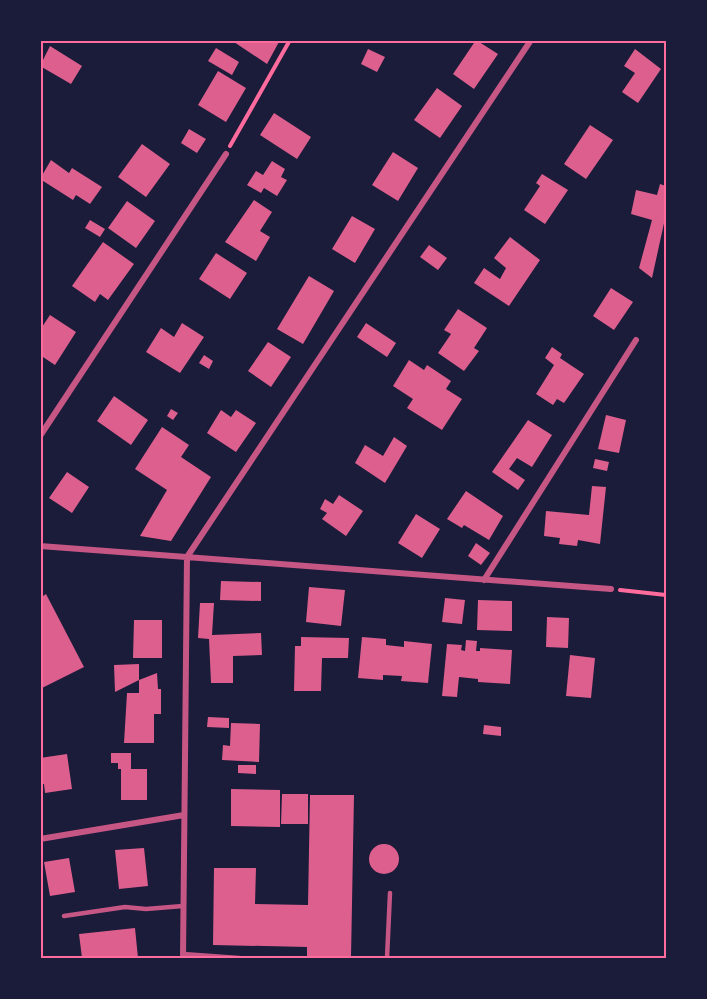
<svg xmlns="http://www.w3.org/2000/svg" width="707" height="999" viewBox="0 0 707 999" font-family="Helvetica,sans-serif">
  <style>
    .building { fill: #dd5f8e }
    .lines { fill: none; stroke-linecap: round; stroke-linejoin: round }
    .path { stroke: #ff6b9d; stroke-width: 4 }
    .service { stroke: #c65784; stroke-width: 4.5 }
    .minor { stroke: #c65784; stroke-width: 6 }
    .neatline { fill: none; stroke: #ff6b9d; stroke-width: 2 }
  </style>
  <rect width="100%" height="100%" fill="#1b1b3a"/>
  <path class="building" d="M231,40H280L267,64Z
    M476,40L498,54L474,89L453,74Z
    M50,46L82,66L71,84L40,66Z
    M216,48L239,62L232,75L208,61Z
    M368,49L385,57L377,72L361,64Z
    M635,49L661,69L638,103L622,92L635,73L624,66Z
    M218,71L246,88L226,122L198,105Z
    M437,88L462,106L440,138L414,120Z
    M274,113L311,137L297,159L260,135Z
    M590,125L613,140L586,179L564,164Z
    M189,129L206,139L197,153L181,143Z
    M142,144L170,164L146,197L118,177Z
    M393,152L418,168L398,201L372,185Z
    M51,160L69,173L72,168L102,187L90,204L76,195L73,200L40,179Z
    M272,161L285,169L281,177L287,180L277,196L264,188L261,193L247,185L256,171L263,175Z
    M542,174L568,190L545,224L524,210L540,186L536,183Z
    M660,184L666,186V214L652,278L639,268L652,220L631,214L636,190L657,195Z
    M254,200L272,212L260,231L270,237L256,261L225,242Z
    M127,201L155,221L136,248L108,228Z
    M352,216L375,229L355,263L332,249Z
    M90,220L105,229L100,237L85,228Z
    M510,237L540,260L509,306L474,283L484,268L500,279L506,268L494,258Z
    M103,242L134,264L108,300L100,294L95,302L72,286Z
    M429,245L447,258L438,270L420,257Z
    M216,253L247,273L230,299L199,279Z
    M309,276L334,291L303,344L277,329Z
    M611,288L633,302L614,330L593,316Z
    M458,309L487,328L474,348L479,351L464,371L438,353L451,334L444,330Z
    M50,315L76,332L55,365L40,355V330Z
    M182,323L204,337L180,373L146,352L161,328L174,337Z
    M366,323L396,343L387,357L357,337Z
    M268,342L291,357L271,387L248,371Z
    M552,347L562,354L560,358L584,374L564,403L557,399L553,405L536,394L554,365L545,358Z
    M204,355L213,361L209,369L199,363Z
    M409,360L424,370L427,365L451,381L446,389L462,399L442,430L407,408L413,399L393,386Z
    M114,396L148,420L131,445L97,421Z
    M171,409L178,413L173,420L167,416Z
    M221,410L231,417L236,410L256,423L236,452L207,433Z
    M606,415L626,420L619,453L598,449Z
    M528,420L552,435L532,467L517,458L509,469L525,480L518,490L492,472Z
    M162,427L189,445L181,457L211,477L171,541L140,536L167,490L135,469Z
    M394,437L407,446L385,483L355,463L365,445L383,456Z
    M595,459L609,462L607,471L593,468Z
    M67,472L89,487L72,513L49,498Z
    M592,486L606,487L600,544L578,540L577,546L559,544L560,538L544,536L546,511L589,515Z
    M466,491L503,516L489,540L464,525L462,528L447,519Z
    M339,495L363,511L346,536L322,519L327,513L320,509L325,499L333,504Z
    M416,514L440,529L422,558L398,543Z
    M476,543L490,553L481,565L468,556Z
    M221,581L261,582V601L220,600Z
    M309,587L345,590L341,626L306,622Z
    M46,594L84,667L40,689V598Z
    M445,598L465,600L462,624L442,622Z
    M478,600L512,601V631L477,630Z
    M200,603H214L212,635L261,633L262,655L233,656V683H211L209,639L198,638Z
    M547,617L569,618L568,648L546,647Z
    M134,620H162V658H133Z
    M301,637L349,638L348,658H322L321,691H294L295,646H301Z
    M362,637L386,639V645L404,647V641L432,644L428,683L401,681L402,676L383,675V680L358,678Z
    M466,640L477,641L476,651H480V648L512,650L510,684L478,682V679L459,677L457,697L442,696L447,644L462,645L461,650L465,651Z
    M570,655L595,658L591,698L566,696Z
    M139,664V680L157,673L158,689H161V714H154V743H124L127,693H139V680L115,692L114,665Z
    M208,717L229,718V728L207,727Z
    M231,723L260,724L259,762L222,760L223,745L230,746Z
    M484,725L501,727V736L483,734Z
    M111,753H131V769H147V800H121V769H118V763H111Z
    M67,754L72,789L45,793L44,784H40V758Z
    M238,765H256V774L238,773Z
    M231,789L280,790V827L231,826Z
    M282,794H308V824H281Z
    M310,795H354L351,957L307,956V947L213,945L214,868H256L255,904L308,905Z
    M369 859a15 15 0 1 1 30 0a15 15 0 1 1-30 0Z
    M144,848L148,886L119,889L115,850Z
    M69,858L75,892L50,896L44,862Z
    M135,928L138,958H82L79,934Z"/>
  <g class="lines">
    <path class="path" d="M230,146L290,40
      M620,590L666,595"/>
    <path class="service" d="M64,916L125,907L146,909L183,906
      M183,954L239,958
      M387,958L390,893"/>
    <path class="minor" d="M40,436L226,154
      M40,546L611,589
      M187,557L531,40
      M484,580L636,340
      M40,839L184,815
      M183,958L187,557"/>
  </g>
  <rect width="707" height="999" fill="none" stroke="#1b1b3a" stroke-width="84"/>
  <rect x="42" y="42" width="623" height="915" class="neatline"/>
</svg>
